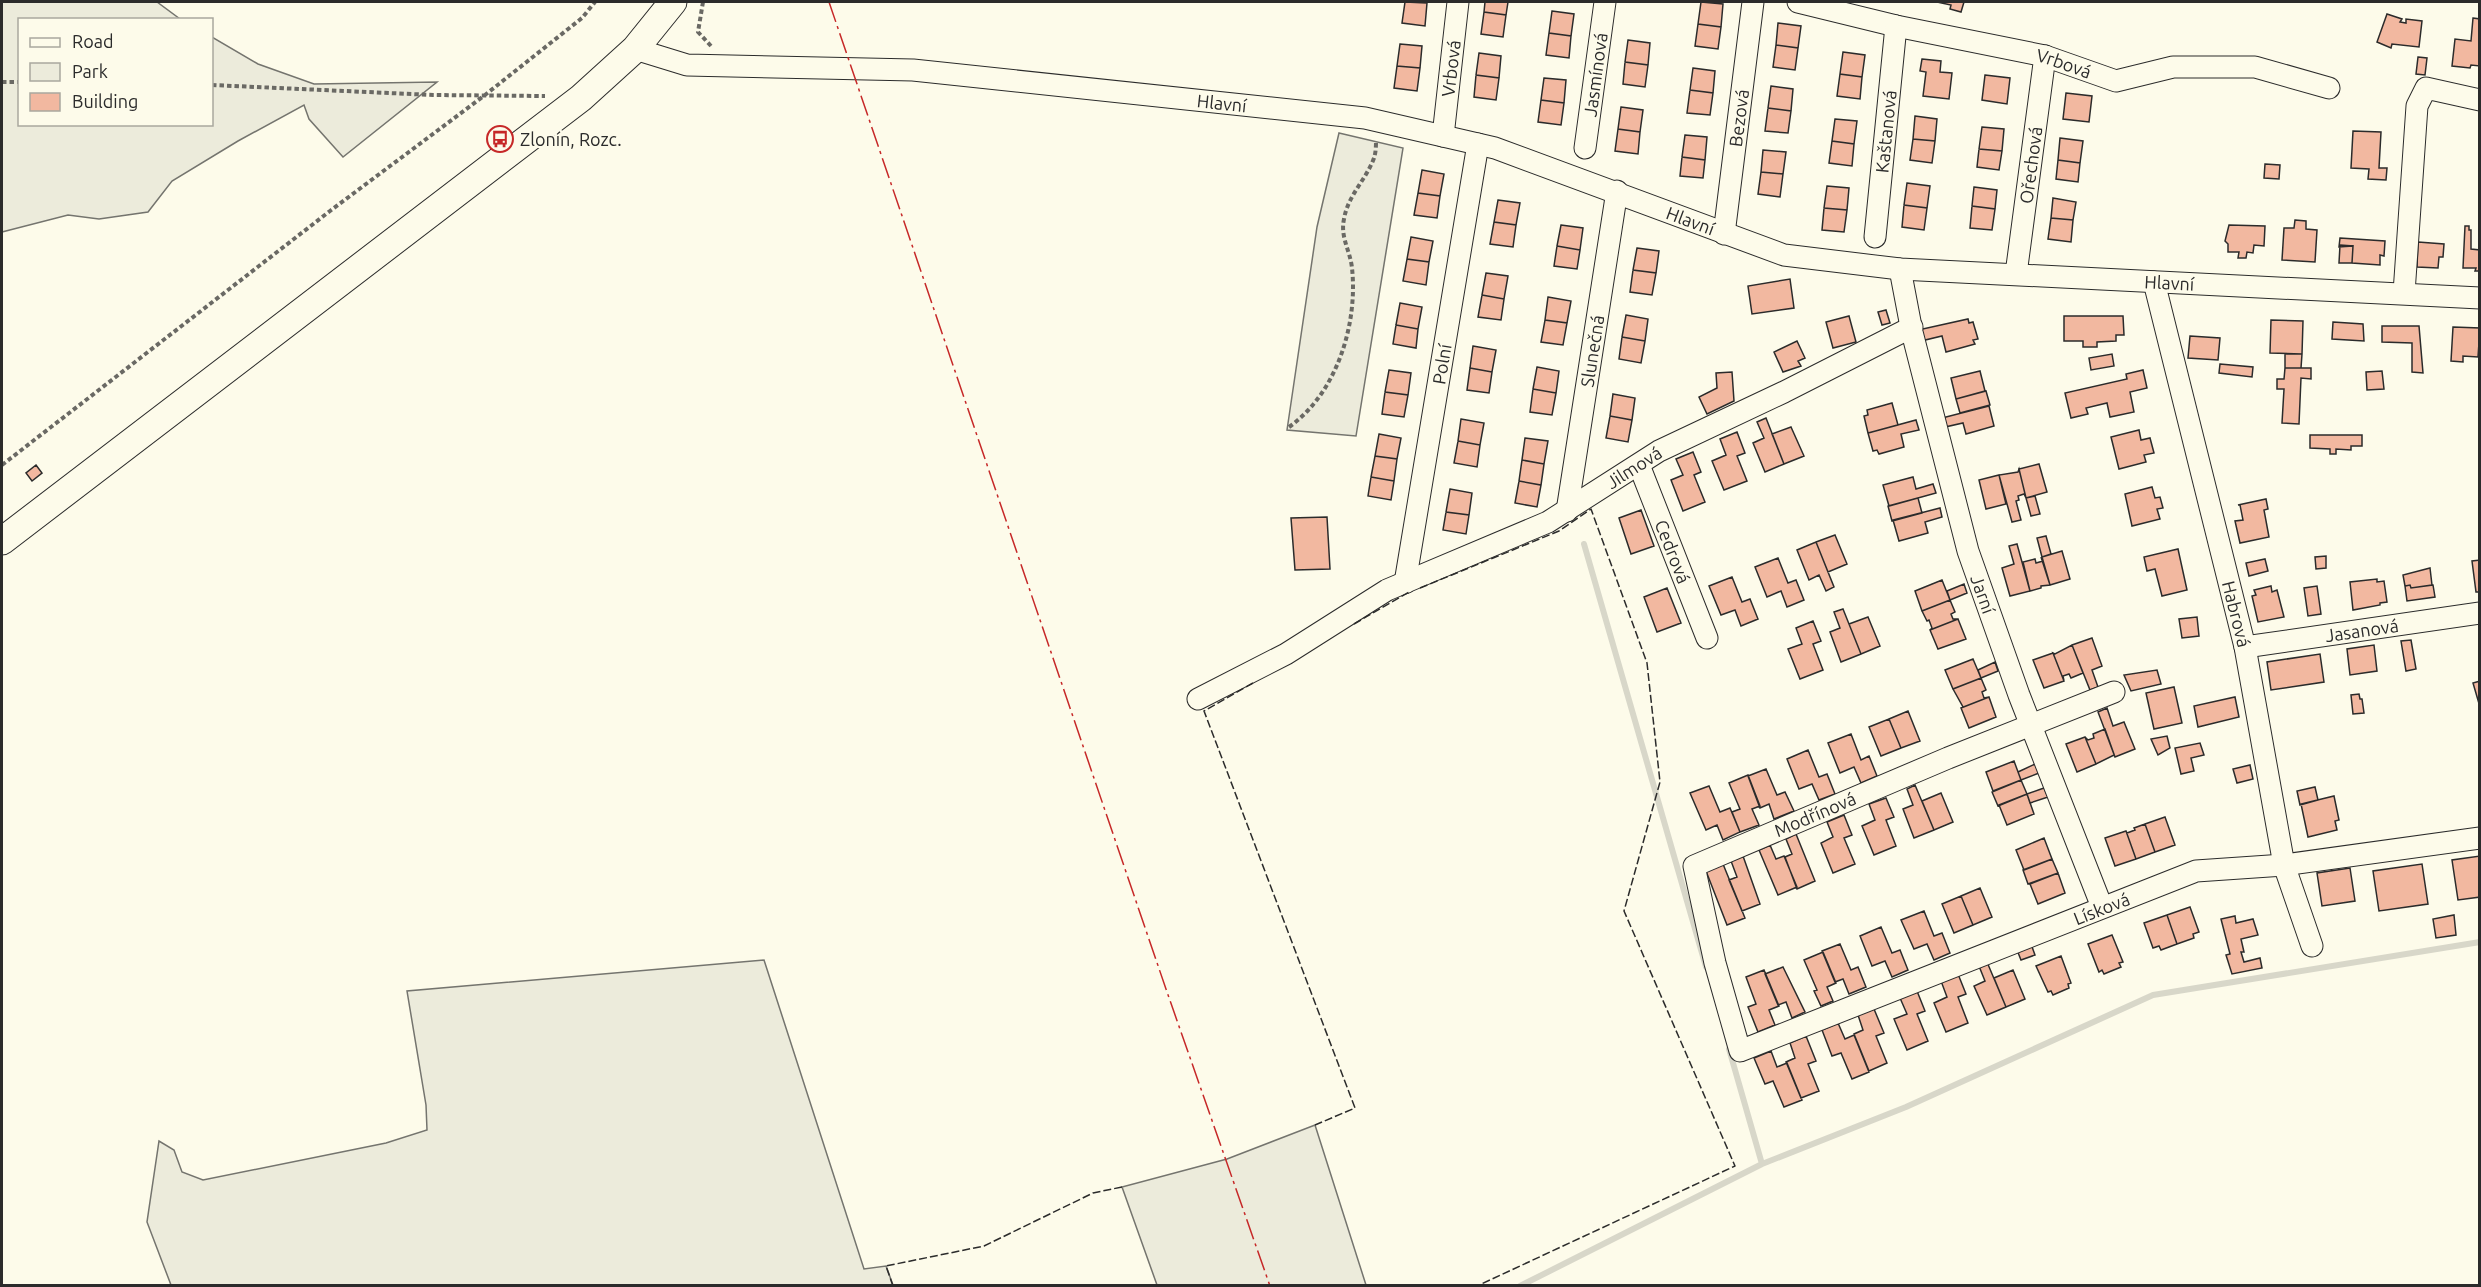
<svg xmlns="http://www.w3.org/2000/svg" width="2481" height="1287" viewBox="0 0 2481 1287" font-family="Ubuntu,sans-serif">
  <style>
    .green { fill: #ecebdb; stroke: #74746e; stroke-width: 1.5 }
    .lines { fill: none; stroke-linecap: round; stroke-linejoin: round }
    .stream { stroke: #d8d7c9; stroke-width: 6 }
    .building { fill: #f2b8a0; stroke: #2b2b2b; stroke-width: 1.5 }
    .minor-casing { stroke: #2b2b2b; stroke-width: 23 }
    .major-casing { stroke: #2b2b2b; stroke-width: 29 }
    .path { stroke: #6a6964; stroke-width: 4; stroke-dasharray: 4.5 3; stroke-linecap: butt }
    .minor { stroke: #fdfbea; stroke-width: 21 }
    .major { stroke: #fdfbea; stroke-width: 27 }
    .fence { stroke: #2b2b2b; stroke-width: 1.5; stroke-dasharray: 8 3; stroke-linecap: butt }
    .power { stroke: #c62828; stroke-width: 1.5; stroke-dasharray: 21 4.5 3 4.5; stroke-linecap: butt }
    .labels { text-anchor: middle; dominant-baseline: central; stroke-width: 4.5; stroke-linejoin: round; paint-order: stroke }
    .street-label { font-size: 18px; fill: #2b2b2b; stroke: #fdfbea }
    .poi-label { font-size: 18px; fill: #2b2b2b; stroke: #fdfbea; text-anchor: start }
  </style>
  <rect width="100%" height="100%" fill="#fdfbea"/>
  <path class="green" d="M2,2H157L180,19L20,20V124H212V37L258,64L314,84L437,82L343,157L309,119L304,105L238,141L172,181L148,212L99,219L68,215L2,232Z
    M1339,133L1403,148L1356,436L1287,430L1317,227Z
    M764,960L864,1269L886,1266L893,1285H171L147,1222L159,1141L174,1150L182,1172L203,1180L386,1143L427,1130L426,1105L407,991Z
    M1315,1125L1366,1285H1157L1122,1187L1227,1159Z"/>
  <g class="lines">
    <path class="stream" d="M1584,544L1706,967
      M1729,1049L1762,1164
      M1520,1286L1762,1164L1906,1107L2153,995L2480,942"/>
  </g>
  <path class="building" d="M1405,2L1427,3L1425,26L1402,23Z
    M1485,2H1508L1506,15L1484,12Z
    M1701,2L1723,4L1721,27L1698,24Z
    M1937,2H1964L1961,12L1950,9L1951,5Z
    M1552,11L1574,14L1571,36L1549,33Z
    M1484,12L1506,15L1503,37L1481,34Z
    M2387,14L2402,19L2400,22L2406,23V19L2422,21L2419,47L2392,44L2391,48L2377,42Z
    M2473,18L2480,19V66L2471,65L2470,68L2452,66L2455,39L2471,41Z
    M1778,23L1801,26L1798,48L1776,45Z
    M1698,24L1721,27L1718,49L1695,46Z
    M1549,33L1571,36L1569,58L1546,55Z
    M1628,40L1650,43L1648,65L1625,62Z
    M1400,44L1422,46L1420,68L1397,66Z
    M1776,45L1798,48L1795,70L1773,67Z
    M1843,52L1865,55L1862,77L1840,74Z
    M1479,53L1501,56L1499,78L1476,75Z
    M2418,57L2427,58L2425,75L2416,74Z
    M1922,59L1941,61L1940,72L1952,73L1949,99L1923,96L1926,72L1920,71Z
    M1625,62L1648,65L1645,87L1623,84Z
    M1397,66L1420,68L1417,91L1394,88Z
    M1693,68L1715,71L1713,93L1690,90Z
    M1840,74L1862,77L1860,99L1837,96Z
    M1476,75L1499,78L1496,100L1474,97Z
    M1985,75L2010,78L2007,104L1982,100Z
    M1544,78L1566,80L1564,103L1541,100Z
    M1771,86L1793,89L1791,111L1768,108Z
    M1690,90L1713,93L1710,115L1687,113Z
    M2066,93L2092,96L2089,122L2063,119Z
    M1541,100L1564,103L1561,125L1538,122Z
    M1621,107L1643,110L1640,132L1618,129Z
    M1768,108L1791,111L1788,133L1765,131Z
    M1915,116L1937,119L1935,141L1913,139Z
    M1835,119L1857,121L1854,144L1832,141Z
    M1982,127L2004,129L2002,151L1979,149Z
    M1618,129L1640,132L1638,154L1615,151Z
    M2353,131L2381,132L2379,168H2387L2386,180L2368,179L2369,169L2351,168Z
    M1685,135L1707,137L1705,160L1682,157Z
    M2060,138L2083,141L2080,163L2058,160Z
    M1913,139L1935,141L1932,163L1910,160Z
    M1832,141L1854,144L1852,166L1829,163Z
    M1979,149L2002,151L1999,170L1977,167Z
    M1763,150L1786,152L1783,174L1761,172Z
    M1682,157L1705,160L1703,178L1680,176Z
    M2058,160L2080,163L2078,182L2056,179Z
    M2265,164L2280,165L2279,179L2264,178Z
    M1422,170L1444,174L1440,196L1418,193Z
    M1761,172L1783,174L1780,197L1758,194Z
    M1907,183L1930,186L1927,208L1904,205Z
    M1827,186L1849,188L1847,210L1824,208Z
    M1974,187L1997,190L1995,209L1972,206Z
    M1418,193L1440,196L1437,218L1414,215Z
    M2053,198L2076,202L2073,220L2051,218Z
    M1498,200L1520,203L1516,225L1494,222Z
    M1904,205L1927,208L1924,230L1902,227Z
    M1972,206L1995,209L1992,230L1970,228Z
    M1824,208L1847,210L1844,232L1822,230Z
    M2051,218L2073,220L2071,242L2048,239Z
    M2295,220L2306,221V229L2317,230L2315,262L2282,260L2284,228H2294Z
    M1494,222L1516,225L1513,247L1490,244Z
    M1561,225L1583,228L1580,250L1557,246Z
    M2229,225L2265,226L2264,246L2254,245L2253,253L2247,252L2246,258H2238L2239,252H2228V244L2225,241Z
    M2465,226H2469V230H2471V249L2480,250V271H2475L2476,268H2463Z
    M1411,237L1433,241L1429,262L1407,259Z
    M2340,238L2385,241L2384,256L2380,255V265L2352,263L2353,246L2339,247Z
    M2418,242L2444,244L2443,257H2439L2438,268L2417,267Z
    M2340,245L2353,246L2352,263H2339Z
    M1557,246L1580,250L1577,269L1554,266Z
    M1637,248L1659,251L1656,273L1633,270Z
    M1407,259L1429,262L1426,285L1403,281Z
    M1633,270L1656,273L1652,295L1630,292Z
    M1486,273L1508,276L1504,299L1482,295Z
    M1790,279L1794,308L1752,314L1748,286Z
    M1482,295L1504,299L1501,320L1478,317Z
    M1548,297L1571,301L1567,323L1545,320Z
    M1400,303L1422,307L1418,329L1396,325Z
    M1886,310L1890,323L1882,325L1878,312Z
    M1626,315L1648,319L1645,341L1622,337Z
    M1849,316L1856,342L1833,348L1826,322Z
    M2064,316H2123L2124,335H2116V341L2097,342V347H2083V341H2064Z
    M1968,319L1969,323L1973,322L1978,339L1973,340L1975,344L1946,352L1942,336L1921,341L1918,330Z
    M1545,320L1567,323L1563,345L1541,342Z
    M2271,320L2303,321L2302,354L2270,353Z
    M2333,322L2363,324L2364,341L2332,339Z
    M1396,325L1418,329L1416,348L1393,344Z
    M2382,326H2419L2423,373L2412,372V343L2382,342Z
    M2453,327L2480,328L2478,357L2463,356V362L2451,361Z
    M2190,336L2220,338L2218,360L2188,358Z
    M1622,337L1645,341L1641,363L1619,359Z
    M1797,341L1805,358L1798,361L1801,366L1783,372L1774,352Z
    M1473,346L1496,350L1492,372L1470,368Z
    M2112,354L2114,366L2091,370L2089,358Z
    M2285,354H2302L2301,368H2285Z
    M2220,364L2253,367L2252,377L2219,373Z
    M1537,367L1559,371L1556,393L1533,389Z
    M1470,368L1492,372L1489,393L1467,390Z
    M2285,368H2311V379L2301,378L2299,424L2282,423L2284,389H2277V379H2284Z
    M1389,370L1411,373L1408,395L1385,392Z
    M2143,370L2147,388L2130,392L2134,412L2110,417L2107,403L2086,408L2088,414L2071,418L2065,393L2127,379L2126,374Z
    M1980,371L1985,391L1956,399L1951,378Z
    M2382,371L2384,389L2367,390L2366,372Z
    M1732,372L1734,401L1707,414L1699,397L1717,388L1716,373Z
    M1533,389L1556,393L1552,415L1530,412Z
    M1986,391L1990,405L1960,413L1956,399Z
    M1385,392L1408,395L1404,417L1382,414Z
    M1613,394L1635,398L1632,420L1610,416Z
    M1892,403L1898,425L1868,433L1864,416L1868,415L1867,410Z
    M1989,406L1994,426L1966,434L1963,423L1945,427L1942,418Z
    M1610,416L1632,420L1628,442L1606,438Z
    M1766,418L1784,464L1765,472L1753,443L1764,438L1757,422Z
    M1461,419L1484,423L1480,445L1458,441Z
    M1916,420L1919,430L1901,434L1904,447L1879,454L1877,450L1873,451L1868,433Z
    M1791,427L1804,456L1784,464L1772,434Z
    M2139,430L2141,440L2150,438L2154,453L2144,455L2146,462L2119,469L2111,437Z
    M1737,432L1745,453L1737,456L1747,481L1724,490L1712,461L1726,455L1720,439Z
    M1379,434L1401,438L1397,459L1375,456Z
    M2310,435H2362V446H2351V450L2336,449V454H2330V449L2310,448Z
    M1525,438L1548,441L1544,464L1522,460Z
    M1458,441L1480,445L1477,467L1454,463Z
    M1693,452L1701,472L1694,475L1705,502L1683,511L1671,480L1683,475L1676,459Z
    M1375,456L1397,459L1394,481L1371,477Z
    M1522,460L1544,464L1541,485L1519,481Z
    M2039,464L2047,492L2026,498L2019,469Z
    M36,465L42,473L32,481L26,473Z
    M2019,469L2026,498L2024,494L2018,496L2019,500L2016,501L2021,520L2012,522L1999,475L2018,472Z
    M1999,475L2006,504L1986,509L1979,480Z
    M1371,477L1394,481L1391,500L1368,496Z
    M1913,477L1916,489L1933,484L1936,493L1889,506L1883,485Z
    M1519,481L1541,485L1537,507L1515,503Z
    M2152,487L2155,498L2160,497L2163,508L2157,509L2160,519L2132,526L2125,494Z
    M1450,489L1472,493L1469,515L1446,512Z
    M2035,496L2040,514L2031,516L2026,498Z
    M1918,498L1922,513L1892,521L1888,506Z
    M2266,499L2268,509L2264,510L2269,537L2240,543L2235,521L2243,520L2240,505H2238Z
    M1940,508L1942,517L1925,522L1928,533L1899,541L1893,520Z
    M1641,510L1654,546L1631,554L1619,518Z
    M1446,512L1469,515L1466,534L1443,530Z
    M1327,517L1330,569L1295,570L1291,518Z
    M1835,535L1847,564L1828,572L1816,542Z
    M2046,536L2051,554L2042,557L2037,538Z
    M1816,542L1834,587L1826,591L1819,575L1809,580L1797,550Z
    M2017,544L2030,591L2010,596L2002,568L2014,564L2009,546Z
    M2178,549L2187,590L2162,596L2155,569L2147,571L2144,557Z
    M2062,551L2070,579L2050,585L2042,557Z
    M2326,556V568L2316,569L2315,557Z
    M2041,557L2050,585L2041,586V588L2030,591L2023,562L2035,559L2036,563L2043,561Z
    M1778,558L1788,583L1796,580L1804,600L1787,607L1781,591L1767,597L1755,567Z
    M2265,559L2268,571L2249,576L2246,563Z
    M2480,560V592H2476L2472,561Z
    M2430,568L2432,585L2411,588L2410,585L2405,586L2403,575Z
    M1732,577L1742,602L1750,599L1758,619L1741,626L1735,610L1721,615L1709,586Z
    M2377,579V582L2384,581L2387,602L2380,603V605L2353,610L2350,582Z
    M1942,580L1950,600L1922,611L1915,591Z
    M1964,584L1967,593L1950,600L1947,591Z
    M2410,585L2411,588L2433,585L2435,597L2407,601L2405,586Z
    M2271,586L2272,592L2277,590L2284,617L2258,622L2252,596L2256,595L2254,590Z
    M2317,586L2321,614L2308,616L2304,588Z
    M1667,588L1681,623L1657,632L1644,597Z
    M1950,600L1955,612L1951,614L1953,619H1958L1930,630L1932,628L1929,620L1927,621L1922,611Z
    M1843,609L1861,654L1841,662L1830,632L1840,628L1834,612Z
    M1868,617L1880,646L1861,654L1849,624Z
    M2197,617L2199,636L2182,638L2179,619Z
    M1958,619L1966,639L1938,649L1930,630Z
    M1813,621L1821,641L1813,644L1823,670L1800,679L1788,649L1802,644L1796,628Z
    M2092,638L2102,666L2092,670L2098,687L2090,690L2072,645Z
    M2411,640L2416,669L2406,671L2401,641Z
    M2072,645L2083,673L2071,678L2069,674L2063,676L2064,681L2053,653L2055,654Z
    M2374,645L2377,671L2350,675L2347,649Z
    M2053,653L2064,681L2044,688L2033,660Z
    M2320,654L2324,682L2271,690L2267,662Z
    M1973,659L1981,678L1953,689L1945,670Z
    M1995,662L1998,671L1981,678L1978,670Z
    M2157,670L2161,684L2131,691L2124,675Z
    M1981,678L1986,690L1982,692L1984,698L1989,697L1961,708L1963,707L1953,689Z
    M2480,681V707L2473,683Z
    M2174,687L2182,723L2154,729L2146,693Z
    M2359,694L2360,699H2362L2364,713L2353,714L2351,695Z
    M1989,697L1996,717L1969,728L1961,708Z
    M2235,697L2239,717L2198,727L2194,706Z
    M2107,708L2113,726L2124,722L2135,749L2115,757L2098,712Z
    M1908,711L1920,741L1901,748L1889,719Z
    M1889,719L1901,748L1881,756L1869,727Z
    M2105,729L2115,757L2114,755L2096,764L2085,737L2088,740L2094,738L2093,734Z
    M1851,734L1861,760L1869,756L1877,776L1861,783L1854,767L1840,773L1828,743Z
    M2167,736L2170,748L2158,755L2151,739Z
    M2085,737L2096,764L2077,772L2066,744Z
    M2200,743L2204,755L2191,758L2194,771L2181,774L2175,748Z
    M1808,750L1819,777L1827,774L1835,794L1819,800L1812,784L1799,789L1787,759Z
    M2014,761L2021,780L1993,791L1986,772Z
    M2035,764L2039,773L2021,780L2018,772Z
    M2250,765L2253,779L2237,783L2233,769Z
    M1766,769L1777,795L1785,792L1794,811L1774,819L1769,804L1760,808L1748,776Z
    M1748,775L1760,806L1752,809L1759,825L1740,832L1732,812L1740,809L1729,783Z
    M2021,780L2027,794L1998,806L1992,792Z
    M1915,785L1934,830L1914,838L1903,809L1913,805L1907,789Z
    M1709,786L1720,812L1730,808L1740,832L1723,840L1717,825L1706,830L1690,793Z
    M2315,787L2318,800L2300,805L2297,791Z
    M2044,788L2048,797L2030,803L2027,794Z
    M1941,793L1953,822L1934,830L1922,801Z
    M2027,794L2034,814L2007,825L1999,805Z
    M2334,796L2339,820L2335,821L2337,830L2308,837L2301,804Z
    M1886,798L1894,817L1886,820L1896,846L1874,855L1862,826L1875,820L1869,804Z
    M1844,815L1852,835L1844,838L1855,864L1833,873L1821,843L1833,837L1827,822Z
    M2165,817L2175,845L2155,852L2145,824Z
    M2145,824L2155,852L2136,859L2126,831L2127,833L2135,830L2134,828Z
    M2126,831L2136,859L2115,866L2105,838Z
    M1796,834L1815,881L1797,889L1785,857L1792,854L1786,839Z
    M2044,838L2052,859L2024,870L2016,850Z
    M1770,845L1776,859L1784,856L1797,887L1778,895L1759,850Z
    M1743,856L1760,904L1742,911L1729,880L1737,877L1731,861Z
    M2480,856V897L2458,900L2452,860Z
    M2052,859L2058,873L2028,884L2023,870Z
    M1723,864L1745,918L1727,925L1706,871Z
    M2422,864L2428,904L2379,911L2373,871Z
    M2350,868L2355,901L2322,906L2317,873Z
    M2058,873L2065,893L2038,904L2030,884Z
    M1980,888L1992,917L1973,925L1961,896Z
    M1961,896L1973,925L1954,933L1942,904Z
    M2190,907L2199,932L2193,934L2194,938L2177,944L2167,915Z
    M1924,911L1934,936L1942,933L1950,953L1934,960L1927,944L1914,949L1901,920Z
    M2167,915L2177,944L2161,950L2159,946L2153,948L2144,923Z
    M2454,915L2456,935L2436,938L2433,919Z
    M2235,916L2236,923L2253,919L2258,935L2241,939L2244,952H2241L2244,962L2260,958L2262,968L2232,974L2226,955L2230,954L2221,919Z
    M1881,927L1892,953L1900,950L1908,970L1892,977L1885,961L1872,966L1860,936Z
    M2112,935L2123,962L2119,963L2121,967L2104,974L2102,970L2099,972L2088,944Z
    M1840,944L1851,970L1858,967L1866,987L1849,994L1843,979L1835,982L1822,951Z
    M2031,944L2035,955L2021,960L2017,950Z
    M1823,952L1836,983L1827,987L1833,1001L1821,1006L1814,991L1817,990L1804,960Z
    M2061,956L2071,983L2068,984L2069,988L2053,995L2051,991L2048,992L2036,966Z
    M1987,962L2006,1007L1987,1015L1974,986L1985,981L1979,966Z
    M1783,967L1805,1012L1792,1018L1786,1002L1778,1005L1765,974Z
    M1764,970L1779,1006L1769,1010L1775,1025L1758,1032L1748,1007L1756,1004L1746,977Z
    M2013,970L2025,999L2006,1007L1994,978Z
    M1958,974L1966,994L1958,997L1968,1023L1946,1032L1934,1003L1947,997L1941,981Z
    M1917,991L1925,1011L1917,1014L1928,1041L1907,1050L1894,1019L1907,1014L1900,998Z
    M1874,1009L1884,1033L1876,1036L1887,1063L1869,1071L1854,1034L1863,1030L1858,1015Z
    M1838,1023L1845,1039L1854,1035L1869,1072L1852,1079L1841,1053L1832,1056L1822,1030Z
    M1806,1036L1816,1061L1808,1064L1819,1091L1801,1098L1786,1062L1795,1058L1790,1043Z
    M1771,1051L1777,1067L1787,1063L1802,1100L1784,1107L1773,1081L1765,1084L1754,1058Z"/>
  <g class="lines">
    <defs>
      <g id="minor">
        <path id="s1" d="M1798,2L1896,26L2045,56L2116,81L2173,67H2255L2329,88"/>
        <path id="s2" d="M635,49L687,65L913,70L1365,118L1495,148L1784,255L1900,269L2480,298"/>
        <path id="s3" d="M1443,136L1458,2"/>
        <path id="s4" d="M1585,148L1605,2"/>
        <path id="s5" d="M1724,234L1753,2"/>
        <path id="s6" d="M1875,237L1896,26"/>
        <path id="s7" d="M1900,269L1912,332L1968,551L2019,695L2102,907"/>
        <path id="s8" d="M2016,274L2045,56"/>
        <path id="s9" d="M2154,282L2245,647L2284,865L2312,946"/>
        <path d="M2404,293L2417,106L2426,88L2480,100"/>
        <path id="s10" d="M1639,465L1707,638"/>
        <path id="s11" d="M1567,511L1617,191"/>
        <path id="s12" d="M1405,583L1478,144"/>
        <path id="s13" d="M2245,647L2480,613"/>
        <path id="s14" d="M2114,692L1948,758L1694,866L1715,963L1740,1051L2196,871L2284,865L2480,838"/>
        <path id="s15" d="M1198,699L1286,654L1387,590L1548,522L1659,451L1784,392L1912,327"/>
      </g>
      <path id="major" d="M2,541L581,98L635,49L673,2"/>
    </defs>
    <use href="#minor" class="minor-casing"/>
    <use href="#major" class="major-casing"/>
    <path class="path" d="M703,2L698,32L711,46
      M2,82H20
      M212,85L433,95L545,96
      M1289,427C1337,393 1358,324 1352,268C1350,250 1340,237 1344,219C1348,195 1366,180 1374,158C1376,152 1376,145 1376,140
      M2,465L330,211L485,95L582,18L595,2"/>
    <use href="#minor" class="minor"/>
    <use href="#major" class="major"/>
    <path class="fence" d="M1420,588L1559,531L1591,509L1647,663L1660,782L1624,911L1735,1166L1477,1286
      M1354,624L1409,592
      M1253,683L1204,711L1355,1108L1315,1125
      M893,1286L886,1266L984,1246L1093,1193L1122,1187"/>
    <path class="power" d="M829,2L1167,992L1270,1286"/>
  </g>
  <defs>
    <symbol id="bus-ring" viewBox="-11 -11 22 22"><circle r="9.5" fill="#fdfbea" stroke="#c62828" stroke-width="1.5"/><path d="M-5-6H5V4H4V6H2V4H-2V6H-4V4H-5ZM-3.5-4V0h7V-4ZM-3.5 1.2v1.5H-2V1.2ZM2 1.2v1.5H3.5V1.2Z" fill="#c62828"/></symbol>
  </defs>
  <g fill-rule="evenodd">
    <use href="#bus-ring" x="485" y="124" width="30" height="30"/>
  </g>
  <g class="labels">
    <g class="street-label">
      <text stroke="none"><textPath href="#s1" startOffset="273">Vrbová</textPath></text>
      <text stroke="none"><textPath href="#s3" startOffset="68">Vrbová</textPath></text>
      <text stroke="none"><textPath href="#s4" startOffset="74">Jasmínová</textPath></text>
      <text stroke="none"><textPath href="#s2" startOffset="591">Hlavní</textPath></text>
      <text stroke="none"><textPath href="#s5" startOffset="117">Bezová</textPath></text>
      <text stroke="none"><textPath href="#s6" startOffset="106">Kaštanová</textPath></text>
      <text stroke="none"><textPath href="#s8" startOffset="110">Ořechová</textPath></text>
      <text stroke="none"><textPath href="#s2" startOffset="1077">Hlavní</textPath></text>
      <text stroke="none"><textPath href="#s2" startOffset="1563">Hlavní</textPath></text>
      <text stroke="none"><textPath href="#s11" startOffset="162">Slunečná</textPath></text>
      <text stroke="none"><textPath href="#s12" startOffset="222">Polní</textPath></text>
      <text stroke="none"><textPath href="#s15" startOffset="495">Jilmová</textPath></text>
      <text stroke="none"><textPath href="#s10" startOffset="93">Cedrová</textPath></text>
      <text stroke="none"><textPath href="#s7" startOffset="336">Jarní</textPath></text>
      <text stroke="none"><textPath href="#s9" startOffset="342">Habrová</textPath></text>
      <text stroke="none"><textPath href="#s13" startOffset="118">Jasanová</textPath></text>
      <text transform="translate(1815 814) rotate(-23)">Modřínová</text>
      <text stroke="none"><textPath href="#s14" startOffset="1034">Lísková</textPath></text>
    </g>
    <g class="poi-label">
      <text x="520" y="139">Zlonín, Rozc.</text>
    </g>
  </g>
  <rect width="2481" height="1287" fill="none" stroke="#2b2b2b" stroke-width="6"/>
  <rect x="18" y="18" width="195" height="108" fill="#fdfbea" stroke="#a9a89e" stroke-width="1.5"/>
  <rect x="30" y="38" width="30" height="9" fill="#fdfbea" stroke="#a9a89e" stroke-width="1.5"/>
  <text x="72" y="48" font-size="18" fill="#2b2b2b">Road</text>
  <rect x="30" y="63" width="30" height="18" fill="#ecebdb" stroke="#a9a89e" stroke-width="1.5"/>
  <text x="72" y="78" font-size="18" fill="#2b2b2b">Park</text>
  <rect x="30" y="93" width="30" height="18" fill="#f2b8a0" stroke="#a9a89e" stroke-width="1.5"/>
  <text x="72" y="108" font-size="18" fill="#2b2b2b">Building</text>
</svg>
